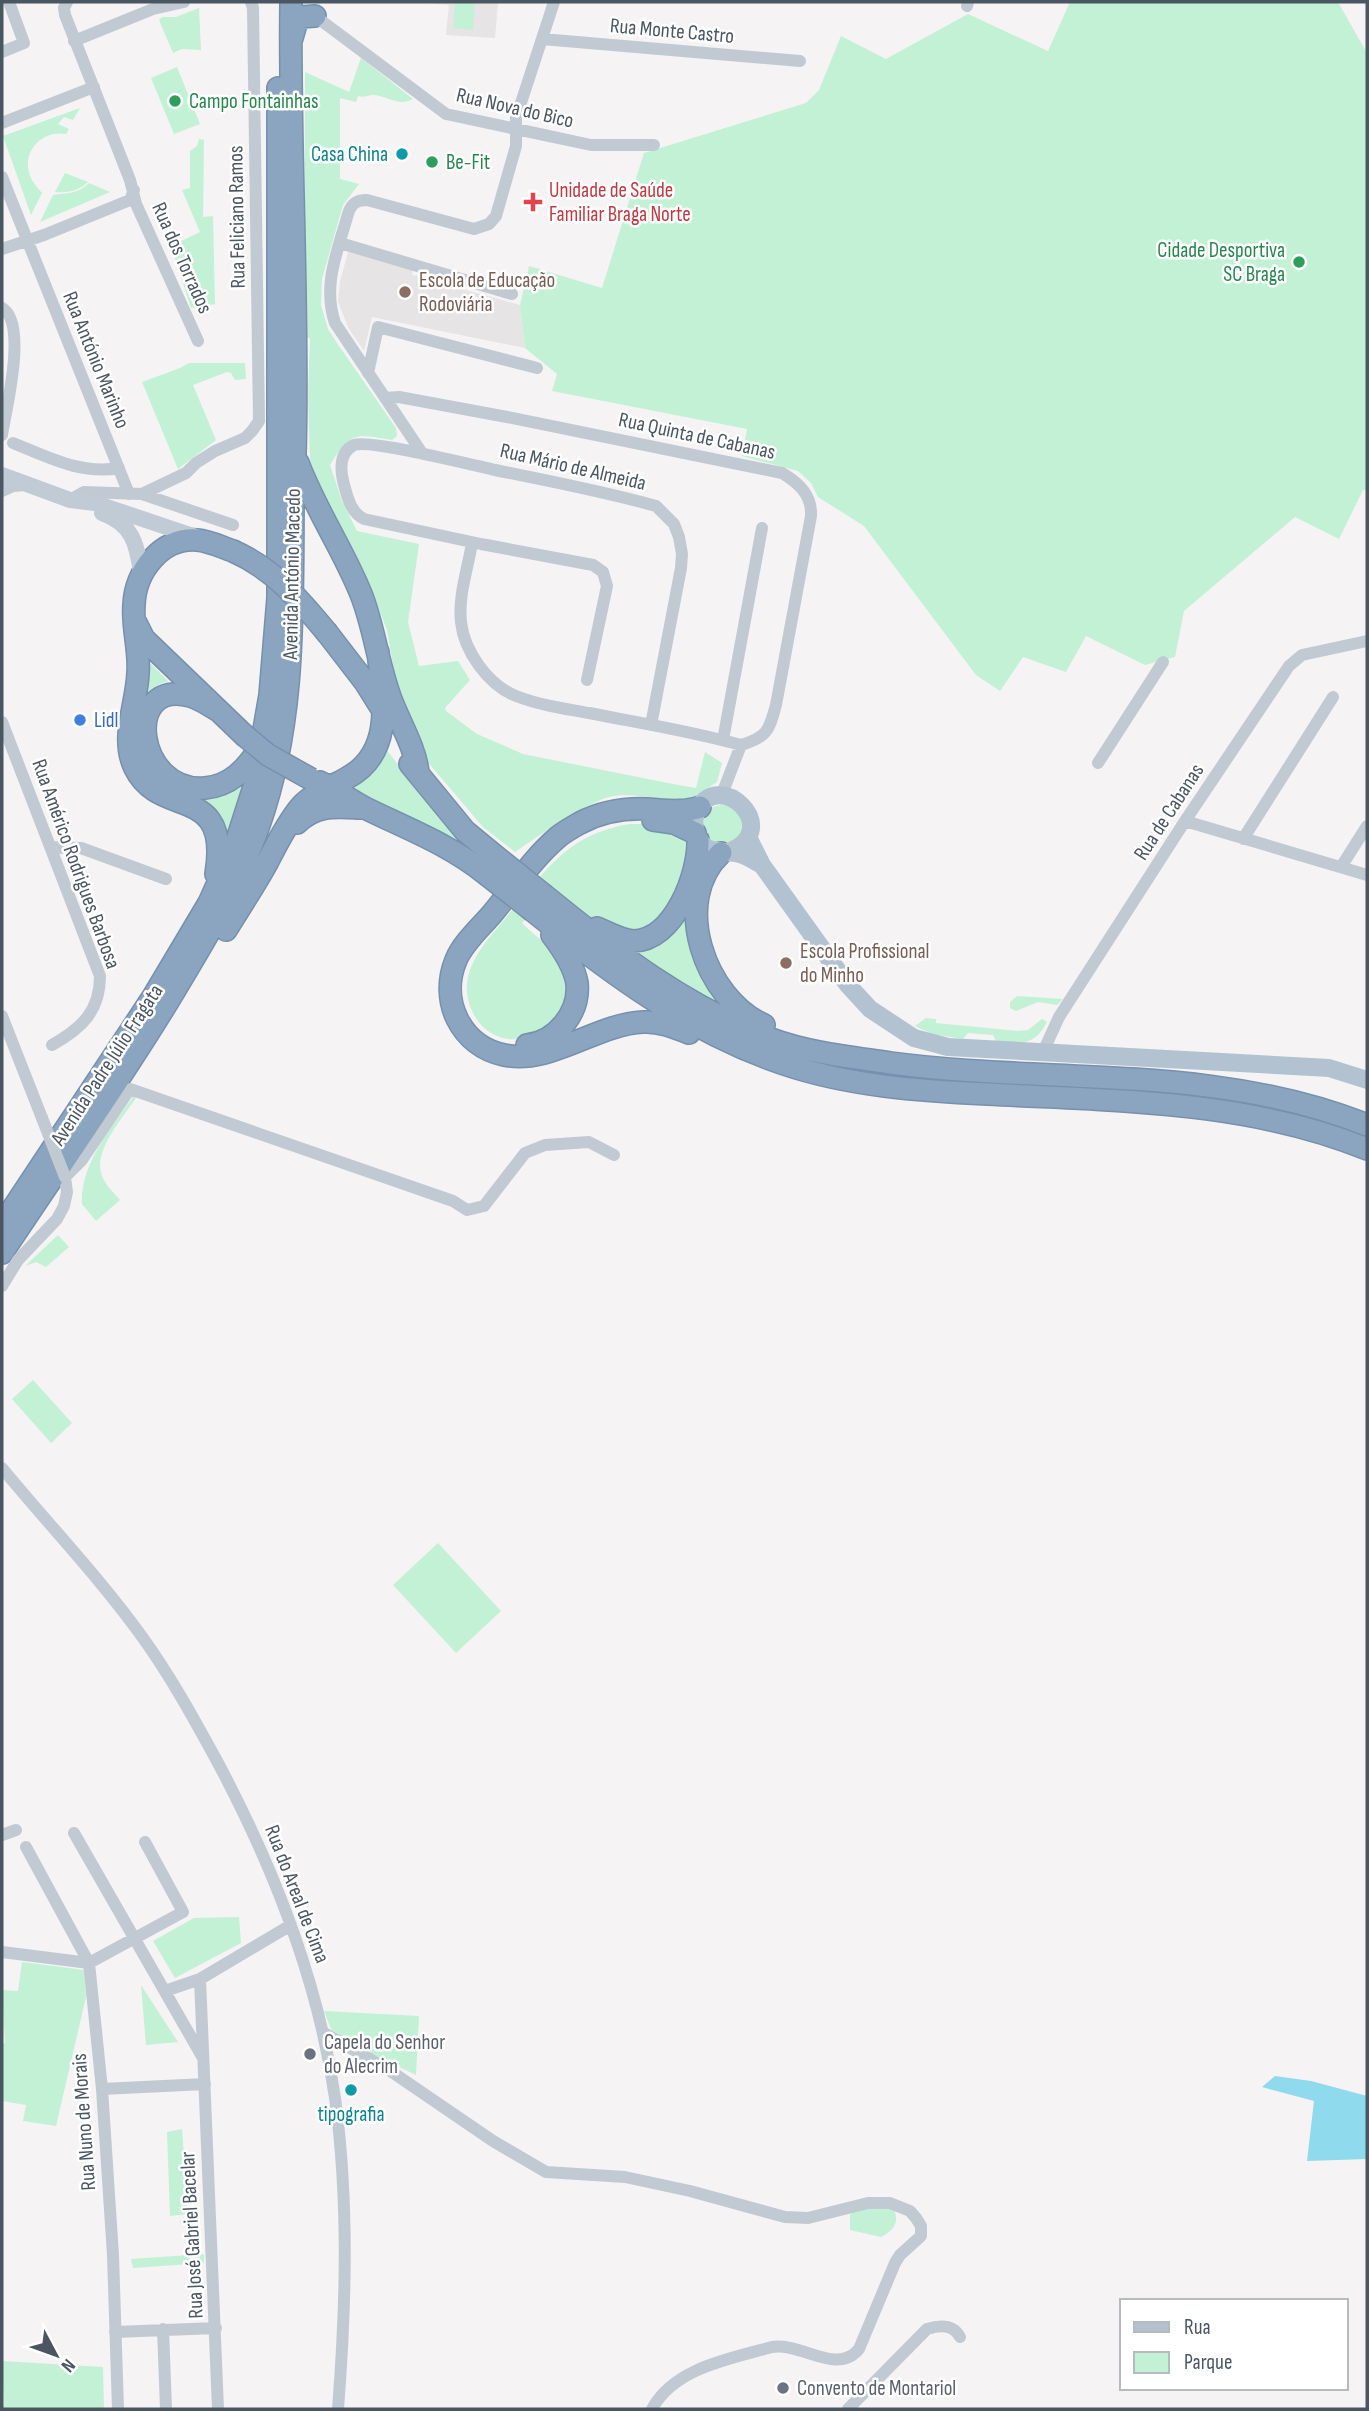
<svg xmlns="http://www.w3.org/2000/svg" width="1369" height="2411" viewBox="0 0 1369 2411" font-family="'Sofia Sans Condensed',sans-serif">
  <style>
    .education { fill: #e6e4e5 }
    .green { fill: #c3f1d5 }
    .water { fill: #90daee }
    .lines { fill: none; stroke-linecap: round; stroke-linejoin: round }
    .highway-casing { stroke: #7690ad; stroke-width: 24 }
    .street { stroke: #c1cad2; stroke-width: 12 }
    .secondary { stroke: #c1cbd6; stroke-width: 16 }
    .primary { stroke: #b3c2d1; stroke-width: 18 }
    .highway { stroke: #8ba5c1; stroke-width: 21 }
    .highway-bridge-casing { stroke: #7690ad; stroke-width: 24; stroke-linecap: butt }
    .street-bridge { stroke: #c1cad2; stroke-width: 12 }
    .highway-bridge { stroke: #8ba5c1; stroke-width: 21 }
    .leisure-dot { fill: #2e9e5b; stroke: #fff; stroke-width: 2.5 }
    .culture-dot { fill: #0f9aa8; stroke: #fff; stroke-width: 2.5 }
    .health-dot { fill: #e0444e; stroke: #fff; stroke-width: 2.5 }
    .education-dot { fill: #8d6e63; stroke: #fff; stroke-width: 2.5 }
    .shop-dot { fill: #3f7fe0; stroke: #fff; stroke-width: 2.5 }
    .worship-dot { fill: #6b7280; stroke: #fff; stroke-width: 2.5 }
    .labels { text-anchor: middle; dominant-baseline: central; stroke-width: 5; stroke-linejoin: round; paint-order: stroke }
    .street-label { font-size: 21px; fill: #4a5661; stroke: #fff }
    .leisure-label { font-size: 21px; fill: #27864d; stroke: #fff; text-anchor: start }
    .culture-label { font-size: 21px; fill: #0d838f; stroke: #fff; text-anchor: end }
    .health-label { font-size: 21px; fill: #be3a42; stroke: #fff; text-anchor: start }
    .education-label { font-size: 21px; fill: #785e54; stroke: #fff; text-anchor: start }
    .shop-label { font-size: 21px; fill: #366cbe; stroke: #fff; text-anchor: start }
    .worship-label { font-size: 21px; fill: #5b616d; stroke: #fff; text-anchor: start }
  </style>
  <rect width="100%" height="100%" fill="#f5f3f3"/>
  <path class="education" d="M415,2H498L495,38L446,35L449,5Z
    M349,249L413,268L412,275L520,305L525,348L372,317L364,351L349,329L338,302L340,281Z"/>
  <path class="green" d="M455,2H475L473,30L453,28Z
    M1070,2H1338L1367,53V490H1363L1339,539L1295,517L1184,611L1175,657L1145,665L1086,636L1066,672L1023,657L1000,691L976,675L864,526L818,497L811,483L798,471L742,456L747,429L552,391L557,374L525,348L520,305L529,266L602,288L644,153L806,103L819,90L841,36L886,59L968,14L1048,51Z
    M199,8L201,50L182,49L173,53L159,20L162,17H176Z
    M361,58L413,99C398,107 388,96 374,95C367,95 365,98 358,96L356,102L340,98V179L359,184L343,205L322,279L321,305L328,329L337,343L396,428L397,436L392,440C355,434 351,431 330,465L342,501L357,531L419,544L408,622L419,666L458,661L470,680L445,708L446,711L477,734L523,754L673,784L696,788L705,752L722,763L717,782L685,803C666,799 627,792 609,797C584,804 537,837 515,852L483,827L426,760L397,689L387,630L368,581L330,513L310,460L308,397L310,338H304L305,72L349,92Z
    M177,67L200,124L174,134L151,78Z
    M80,108L73,120L64,117L58,124L69,129L66,134C46,130 26,146 28,167C29,178 35,185 42,193L31,215L3,136Z
    M199,139L204,140L203,217L213,216L215,304L191,308L171,246L200,232L182,190L190,188V151L197,146Z
    M65,173L88,182C78,191 69,193 55,192Z
    M89,183L110,192L40,222L53,195C66,193 79,194 89,183Z
    M189,363H245L246,379L235,380L231,373L227,372L193,385L216,440L178,469L142,382L180,368Z
    M142,655L168,681C160,684 151,687 146,695C134,711 131,745 140,763C145,773 154,779 163,785C193,804 221,796 248,777L242,804L224,849C222,838 220,827 214,818C196,791 151,795 138,762C126,730 145,688 142,655Z
    M386,749L430,806L457,836L510,880L339,789C361,779 374,770 386,749Z
    M702 825a20 20 0 1 1 40 0a20 20 0 1 1-40 0Z
    M630,824H652L686,833L692,853L670,908L648,931H610L554,889L522,923C534,935 550,946 560,961C596,1018 503,1075 472,1011C465,996 465,980 472,965C481,944 499,927 513,909C550,865 570,834 630,824Z
    M694,903L733,1014L623,949Z
    M1017,996L1063,999L1057,1005L1038,1002L1016,1011L1010,1008V1002Z
    M926,1018L936,1019V1023L1018,1031L1028,1030L1042,1019L1047,1022C1034,1047 1021,1043 996,1041L993,1035L968,1033L963,1039L932,1034L915,1026Z
    M135,1094L138,1095C125,1115 94,1149 101,1173C104,1184 113,1192 120,1200L96,1221L82,1204C80,1163 113,1126 135,1094Z
    M58,1235L69,1247L46,1267L36,1262L25,1266Z
    M33,1380L72,1423L51,1443L12,1399Z
    M438,1543L501,1611L456,1653L393,1585Z
    M239,1917L241,1943L175,1978L153,1941L194,1918Z
    M22,1962L84,1970L86,1997L56,2126L23,2121L26,2105L2,2101V2044L5,2043L2,1990L18,1991Z
    M141,1985L178,2042L146,2045Z
    M324,2011L419,2016L416,2075L349,2043L331,2029Z
    M182,2129L188,2214L170,2216L167,2132Z
    M878,2205L894,2210C900,2223 893,2231 881,2237L850,2230V2215L855,2210Z
    M204,2254V2263L133,2268L131,2259Z
    M2,2361L103,2367L104,2409H2L4,2404Z"/>
  <path class="water" d="M1275,2076L1311,2081L1367,2096V2159L1307,2161L1314,2101L1262,2087Z"/>
  <g class="lines">
    <defs>
      <path id="highway" d="M292,38L296,24L301,17L315,16
        M298,463C315,509 343,549 361,594C375,629 378,667 392,702C401,725 415,748 418,772
        M136,623L144,639L244,735
        M328,634L365,682L380,706
        M219,711C210,706 201,699 190,696C121,678 136,794 205,788C230,786 246,769 259,749
        M410,764L465,831L499,859
        M320,782C337,790 351,801 367,809C410,830 448,844 486,874
        M653,820L674,823L695,833
        M297,823C317,804 336,807 361,808
        M721,853C670,901 705,999 764,1025
        M216,874C231,782 160,820 135,768C120,738 137,704 138,673C140,651 132,627 134,605C135,572 161,537 197,540C210,541 221,547 233,551
        M544,895C614,952 686,1007 771,1039C809,1053 851,1057 891,1063C1049,1084 1216,1064 1367,1125
        M533,911C610,973 689,1032 784,1064C849,1086 920,1091 988,1094C1115,1101 1247,1100 1367,1149
        M597,928C609,933 620,940 633,941C674,941 699,874 698,840
        M226,930C240,907 255,885 268,861C277,843 286,826 298,810C311,793 330,788 347,778C395,752 383,697 378,652
        M689,1033C674,1027 659,1021 643,1022C596,1024 550,1065 504,1055C461,1046 439,1001 456,960C463,943 480,928 492,914C513,889 533,858 558,837C564,832 573,827 580,823C601,812 624,808 647,809C665,810 683,813 700,807
        M527,1045C556,1042 580,1013 577,983C574,966 562,948 552,935
        M2,1225L153,997L209,903L237,840L254,787L270,695L278,598V88
        M2,1253C57,1170 115,1088 167,1003C202,945 237,889 259,825C296,720 292,612 293,502C293,486 295,471 295,455C299,304 289,153 291,2"/>
    </defs>
    <use href="#highway" class="highway-casing"/>
    <path class="street" d="M67,2L64,8L65,15L130,180L136,204L198,341
      M967,6L968,2
      M315,16L446,114L591,145H654
      M542,39L800,61
      M74,41L153,9L184,2
      M2,52L24,43L9,2
      M2,123L94,87
      M2,177L129,494
      M340,243L512,294
      M2,249L44,235L130,200L134,190
      M2,308C28,323 6,409 2,435
      M368,373L378,327L537,368
      M385,398L399,397L507,417L782,473C799,483 812,495 811,516L776,705C769,730 768,737 741,745
      M13,443C48,457 81,475 119,468
      M422,453L335,323C322,285 338,250 348,214C351,204 356,200 367,200L474,229L489,224L496,216L516,146V118L554,2
      M2,491L13,486L25,485
      M142,494L233,525
      M70,500L84,492L142,494L186,473L196,463L215,451L245,438L252,431L259,421L253,8L251,2
      M472,543C468,568 458,596 461,622C464,651 488,685 516,696C539,705 565,709 589,713C640,723 691,731 741,745
      M587,680L607,586L603,572L593,565L481,544L364,519C352,513 348,500 345,488C341,475 337,453 354,445C369,439 473,465 495,470C549,481 602,491 656,506L674,524L679,537L682,554L681,568L651,725
      M2,722L100,976C100,1011 82,1028 52,1045
      M723,740L762,528
      M1098,763L1163,662
      M715,797L724,789L741,745
      M1185,821L1367,875
      M1243,839L1333,697
      M51,847L81,848L166,879
      M1341,867L1367,826
      M2,1016L42,1118
      M1043,1052L1059,1017L1185,821L1289,666L1302,655L1367,641
      M2,1286L18,1260L57,1219L64,1206L67,1192L65,1177L82,1160L130,1089L453,1201L467,1210L484,1206L525,1153L545,1145L589,1142L614,1155
      M2,1468C49,1525 100,1578 143,1638C171,1677 194,1719 217,1761C273,1866 318,1979 335,2098C349,2201 346,2306 338,2409
      M74,1833L203,2058
      M2,1835L16,1830
      M26,1847L89,1963L102,2089L113,2255L118,2409
      M2,1952L89,1963
      M89,1963L183,1912L145,1842
      M165,1991L200,1979
      M324,2033L389,2070L493,2141L546,2172L625,2177L690,2191L785,2217L808,2218L868,2203H890L910,2211L916,2218L921,2226V2236L900,2255L895,2263L859,2349C837,2376 801,2342 772,2347C729,2359 674,2368 652,2409
      M102,2089L205,2084
      M163,2329L166,2409
      M115,2332L216,2328
      M218,2409L200,1979L291,1925
      M848,2409L927,2329C940,2325 953,2324 960,2337"/>
    <path class="secondary" d="M2,475L70,500L95,503L199,538
      M102,513C132,524 137,543 141,573"/>
    <path class="primary" d="M748,837L762,865L848,985L870,1009L914,1038L948,1047L1329,1068L1367,1080
      M729,852C786,829 717,764 696,813C693,820 694,827 696,834C704,857 726,849 743,855C750,858 756,862 762,865"/>
    <use href="#highway" class="highway"/>
    <defs>
      <path id="highway-bridge" d="M233,551C274,569 300,600 328,634
        M244,735L268,755L311,779
        M499,859L544,895
        M486,874L533,911"/>
    </defs>
    <use href="#highway-bridge" class="highway-bridge-casing"/>
    <path class="street-bridge" d="M42,1118L65,1177"/>
    <use href="#highway-bridge" class="highway-bridge"/>
  </g>
  <g class="leisure-dot">
    <circle cx="175" cy="101" r="7"/>
    <circle cx="432" cy="162" r="7"/>
    <circle cx="1299" cy="262" r="7"/>
  </g>
  <g class="culture-dot">
    <circle cx="402" cy="154" r="7"/>
    <circle cx="351" cy="2090" r="7"/>
  </g>
  <path class="health-dot" d="M529.5 191.5h7v7h7v7h-7v7h-7v-7h-7v-7h7z"/>
  <g class="education-dot">
    <circle cx="405" cy="292" r="7"/>
    <circle cx="786" cy="963" r="7"/>
  </g>
  <circle class="shop-dot" cx="80" cy="720" r="7"/>
  <g class="worship-dot">
    <circle cx="310" cy="2054" r="7"/>
    <circle cx="783" cy="2388" r="7"/>
  </g>
  <g class="labels">
    <g class="street-label">
      <text transform="translate(672 31) rotate(5)">Rua Monte Castro</text>
      <text transform="translate(515 108) rotate(13)">Rua Nova do Bico</text>
      <text transform="translate(237 217) rotate(-91)">Rua Feliciano Ramos</text>
      <text transform="translate(182 258) rotate(66)">Rua dos Torrados</text>
      <text transform="translate(96 360) rotate(68)">Rua António Marinho</text>
      <text transform="translate(697 436) rotate(12)">Rua Quinta de Cabanas</text>
      <text transform="translate(573 467) rotate(13)">Rua Mário de Almeida</text>
      <text transform="translate(292 574) rotate(-89)">Avenida António Macedo</text>
      <text transform="translate(1169 812) rotate(-57)">Rua de Cabanas</text>
      <text transform="translate(76 864) rotate(70)">Rua Américo Rodrigues Barbosa</text>
      <text transform="translate(107 1065) rotate(-57)">Avenida Padre Júlio Fragata</text>
      <text transform="translate(297 1894) rotate(69)">Rua do Areal de Cima</text>
      <text transform="translate(84 2122) rotate(-94)">Rua Nuno de Morais</text>
      <text transform="translate(192 2235) rotate(-93)">Rua José Gabriel Bacelar</text>
    </g>
    <g class="leisure-label">
      <text x="189" y="101">Campo Fontainhas</text>
      <text x="446" y="162">Be-Fit</text>
      <text x="1285" y="250" text-anchor="end">Cidade Desportiva<tspan x="1285" dy="24">SC Braga</tspan></text>
    </g>
    <g class="culture-label">
      <text x="388" y="154">Casa China</text>
      <text x="351" y="2114" text-anchor="middle">tipografia</text>
    </g>
    <g class="health-label">
      <text x="549" y="190">Unidade de Saúde<tspan x="549" dy="24">Familiar Braga Norte</tspan></text>
    </g>
    <g class="education-label">
      <text x="419" y="280">Escola de Educação<tspan x="419" dy="24">Rodoviária</tspan></text>
      <text x="800" y="951">Escola Profissional<tspan x="800" dy="24">do Minho</tspan></text>
    </g>
    <g class="shop-label">
      <text x="94" y="720">Lidl</text>
    </g>
    <g class="worship-label">
      <text x="324" y="2042">Capela do Senhor<tspan x="324" dy="24">do Alecrim</tspan></text>
      <text x="797" y="2388">Convento de Montariol</text>
    </g>
  </g>
  <rect width="1369" height="2411" fill="none" stroke="#4a5661" stroke-width="7"/>
  <rect x="1120" y="2299" width="228" height="91" fill="#ffffff" stroke="#b7bbc0" stroke-width="2"/>
  <rect x="1134" y="2322" width="35" height="10" fill="#b3c2d1" stroke="#b7bbc0" stroke-width="2"/>
  <text x="1184" y="2334" font-size="21" fill="#4a5661">Rua</text>
  <rect x="1134" y="2352" width="35" height="21" fill="#c3f1d5" stroke="#b7bbc0" stroke-width="2"/>
  <text x="1184" y="2369" font-size="21" fill="#4a5661">Parque</text>
  <g transform="translate(56 2355) rotate(131)" stroke="#ffffff" stroke-width="5" paint-order="stroke">
  <path d="M0-5L12 26L0 18L-12 26Z" fill="#4a5661"/>
  <text y="-10" font-size="19" font-weight="bold" text-anchor="middle" fill="#4a5661">N</text>
  </g>
</svg>
